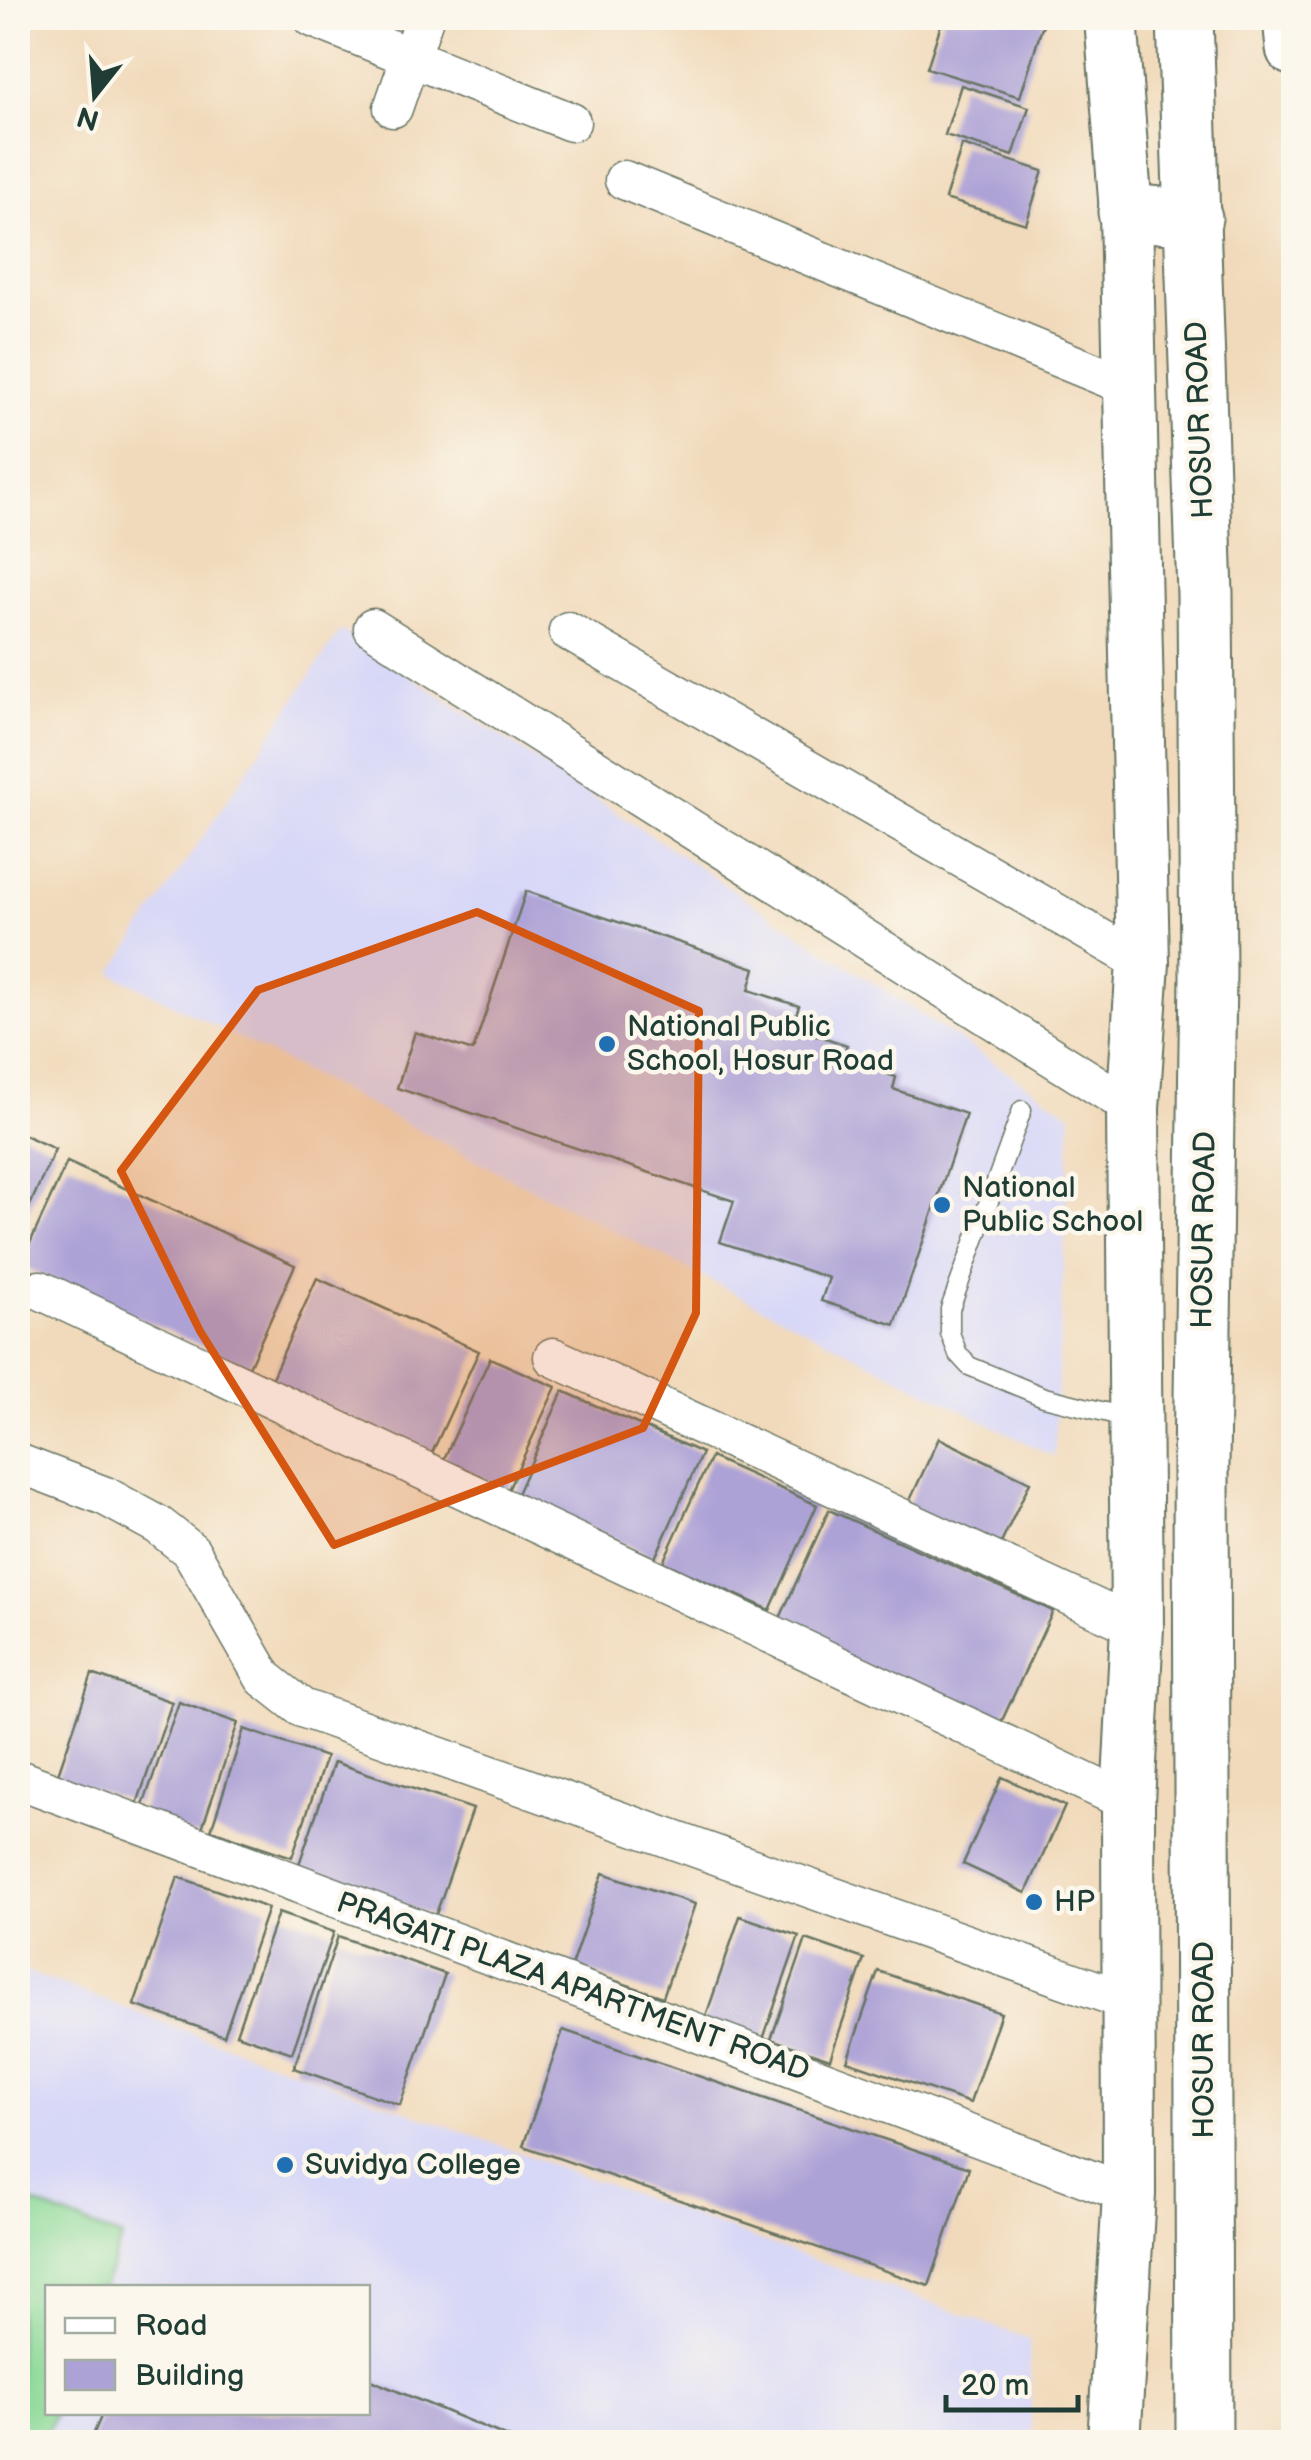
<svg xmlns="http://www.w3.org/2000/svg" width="1311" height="2460" viewBox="0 0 1311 2460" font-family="'Balsamiq Sans',sans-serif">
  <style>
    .built { fill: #d7d7f8; fill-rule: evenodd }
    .green { fill: #89d896; stroke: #548a65; stroke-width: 2.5 }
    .building { fill: #ada2d6 }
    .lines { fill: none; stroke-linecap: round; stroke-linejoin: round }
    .lane-casing { stroke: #687463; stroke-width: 21 }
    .street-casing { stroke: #687463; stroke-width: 41 }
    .secondary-casing { stroke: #687463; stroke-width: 56 }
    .highway-casing { stroke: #687463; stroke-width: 59 }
    .lane { stroke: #fff; stroke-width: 18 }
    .street { stroke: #fff; stroke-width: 38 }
    .secondary { stroke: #fff; stroke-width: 52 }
    .highway { stroke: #fff; stroke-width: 55 }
    .marked { fill: #d45610; fill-opacity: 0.2; stroke: #d45610; stroke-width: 8; stroke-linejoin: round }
    .poi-dot { fill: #1f6fb2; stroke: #fbf7ec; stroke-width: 4 }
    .labels { text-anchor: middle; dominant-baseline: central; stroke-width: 9; stroke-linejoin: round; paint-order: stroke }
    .street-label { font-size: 30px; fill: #1f3d34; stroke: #fbf7ec }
    .poi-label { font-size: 30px; fill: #1f3d34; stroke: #fbf7ec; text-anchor: start }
  </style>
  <rect width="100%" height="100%" fill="#fbf7ec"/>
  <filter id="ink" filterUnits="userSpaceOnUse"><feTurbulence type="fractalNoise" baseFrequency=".01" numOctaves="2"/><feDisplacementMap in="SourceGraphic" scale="20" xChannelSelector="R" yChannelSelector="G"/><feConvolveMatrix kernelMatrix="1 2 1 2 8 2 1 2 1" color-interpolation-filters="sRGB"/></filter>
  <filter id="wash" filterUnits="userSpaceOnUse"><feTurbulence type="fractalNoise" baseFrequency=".0048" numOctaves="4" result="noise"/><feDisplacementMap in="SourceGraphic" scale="40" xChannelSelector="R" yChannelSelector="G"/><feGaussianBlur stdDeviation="2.25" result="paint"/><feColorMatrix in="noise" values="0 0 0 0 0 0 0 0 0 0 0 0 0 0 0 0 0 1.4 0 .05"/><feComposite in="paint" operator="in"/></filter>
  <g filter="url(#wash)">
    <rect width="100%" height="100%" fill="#f1dabb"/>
    <path class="built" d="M341,630L1071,1114L1054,1457L112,973Z
      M18,1969L1029,2339L1032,2442H18ZM48,2288H368V2412H48Z"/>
    <path class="green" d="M18,2198L122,2238L103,2287L48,2288V2412L55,2413L43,2442H18Z"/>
    <g id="blocks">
      <path class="building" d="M943,18H1045L1020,97L927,68Z
        M961,85L1029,107L1013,156L945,135Z
        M962,145L1043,171L1026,224L945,199Z
        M526,891L755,968L749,990L799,1006L792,1027L847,1045L842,1059L896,1077L893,1089L966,1114L895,1325L821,1301L829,1278L720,1242L734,1201L397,1088L415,1032L473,1051Z
        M18,1132L55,1149L18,1232Z
        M67,1162L295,1265L249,1367L20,1265Z
        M317,1278L479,1351L431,1455L270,1382Z
        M490,1358L556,1387L508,1490L443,1461Z
        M563,1391L702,1453L655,1558L516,1496Z
        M939,1438L1030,1482L995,1556L904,1513Z
        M711,1457L817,1505L770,1610L663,1562Z
        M829,1510L1053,1611L998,1729L776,1627Z
        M92,1674L172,1702L137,1804L57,1777Z
        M179,1702L238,1723L199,1837L139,1817Z
        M244,1729L326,1757L292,1857L211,1830Z
        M334,1762L473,1809L435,1917L297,1870Z
        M1002,1777L1065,1806L1026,1893L963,1864Z
        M603,1873L695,1904L663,1997L571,1966Z
        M178,1877L268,1908L224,2036L134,2005Z
        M278,1913L334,1932L292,2053L236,2034Z
        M740,1916L799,1936L762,2042L704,2022Z
        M338,1936L445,1974L400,2105L294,2068Z
        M806,1939L864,1959L830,2059L771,2039Z
        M878,1971L1001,2013L970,2103L847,2061Z
        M563,2030L969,2168L929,2286L523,2146Z
        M368,2379L520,2442H90L103,2412H368Z"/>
    </g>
  </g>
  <g filter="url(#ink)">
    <use href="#blocks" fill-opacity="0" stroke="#687463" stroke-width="2.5"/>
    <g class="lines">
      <defs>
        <path id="lane" d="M1022,1110L950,1309V1333L958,1354L969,1366L1044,1397L1133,1419"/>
        <path id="street" d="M313,18L571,122
          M393,108L424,18
          M624,180L1132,388
          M373,628L1133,1108
          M568,631L1143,963
          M40,1290L1128,1802
          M553,1357L1137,1627
          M18,1463L105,1496L158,1525L191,1551L264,1678L302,1708L1127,2001
          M18,1779L1129,2194"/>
        <path id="secondary" d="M1111,18L1126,212L1143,963L1133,1108L1137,1627L1128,1802L1129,2194L1114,2442"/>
        <path id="highway" d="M1185,18L1205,594L1208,974L1201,1468L1204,2442
          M1291,18L1294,48
          M1126,212L1194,218"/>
      </defs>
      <use href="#lane" class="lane-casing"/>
      <use href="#street" class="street-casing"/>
      <use href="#secondary" class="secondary-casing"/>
      <use href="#highway" class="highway-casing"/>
      <use href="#lane" class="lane"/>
      <use href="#street" class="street"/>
      <use href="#secondary" class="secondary"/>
      <use href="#highway" class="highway"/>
    </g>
  </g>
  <path class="marked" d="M477,912L699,1011L696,1313L643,1428L334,1545L200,1331L121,1171L258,990Z"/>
  <g class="poi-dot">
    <circle cx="607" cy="1044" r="10"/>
    <circle cx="942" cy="1205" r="10"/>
    <circle cx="1034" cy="1902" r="10"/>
    <circle cx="285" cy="2165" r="10"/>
  </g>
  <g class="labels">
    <g class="street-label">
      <text transform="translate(1200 420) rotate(-92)">HOSUR ROAD</text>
      <text transform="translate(1204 1230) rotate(-89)">HOSUR ROAD</text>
      <text transform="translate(573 1987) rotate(20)">PRAGATI PLAZA APARTMENT ROAD</text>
      <text transform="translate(1204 2040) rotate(-90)">HOSUR ROAD</text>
    </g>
    <g class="poi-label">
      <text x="627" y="1027">National Public<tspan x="627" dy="34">School, Hosur Road</tspan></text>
      <text x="962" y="1188">National<tspan x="962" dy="34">Public School</tspan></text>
      <text x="1054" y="1902">HP</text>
      <text x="305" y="2165">Suvidya College</text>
    </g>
  </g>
  <rect width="1311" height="2460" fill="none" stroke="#fbf7ec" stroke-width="60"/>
  <rect x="45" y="2285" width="325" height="130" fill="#fbf7ec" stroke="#a3ada2" stroke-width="2.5"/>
  <rect x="65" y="2318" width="50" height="15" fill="#ffffff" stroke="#a3ada2" stroke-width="2.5"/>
  <text x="135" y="2335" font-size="30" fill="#1f3d34">Road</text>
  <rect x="65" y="2360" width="50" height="30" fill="#ada2d6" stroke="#a3ada2" stroke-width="2.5"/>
  <text x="135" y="2385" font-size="30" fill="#1f3d34">Building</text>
  <g transform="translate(95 95) rotate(197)" stroke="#fbf7ec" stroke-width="8" paint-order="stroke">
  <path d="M0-8L18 38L0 25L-18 38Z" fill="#1f3d34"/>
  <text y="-15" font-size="28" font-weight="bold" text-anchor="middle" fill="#1f3d34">N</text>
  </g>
  <path d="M946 2395v15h132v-15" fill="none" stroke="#1f3d34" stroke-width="5"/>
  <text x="961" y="2395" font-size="30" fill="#1f3d34" stroke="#fbf7ec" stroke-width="8" paint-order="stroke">20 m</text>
</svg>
